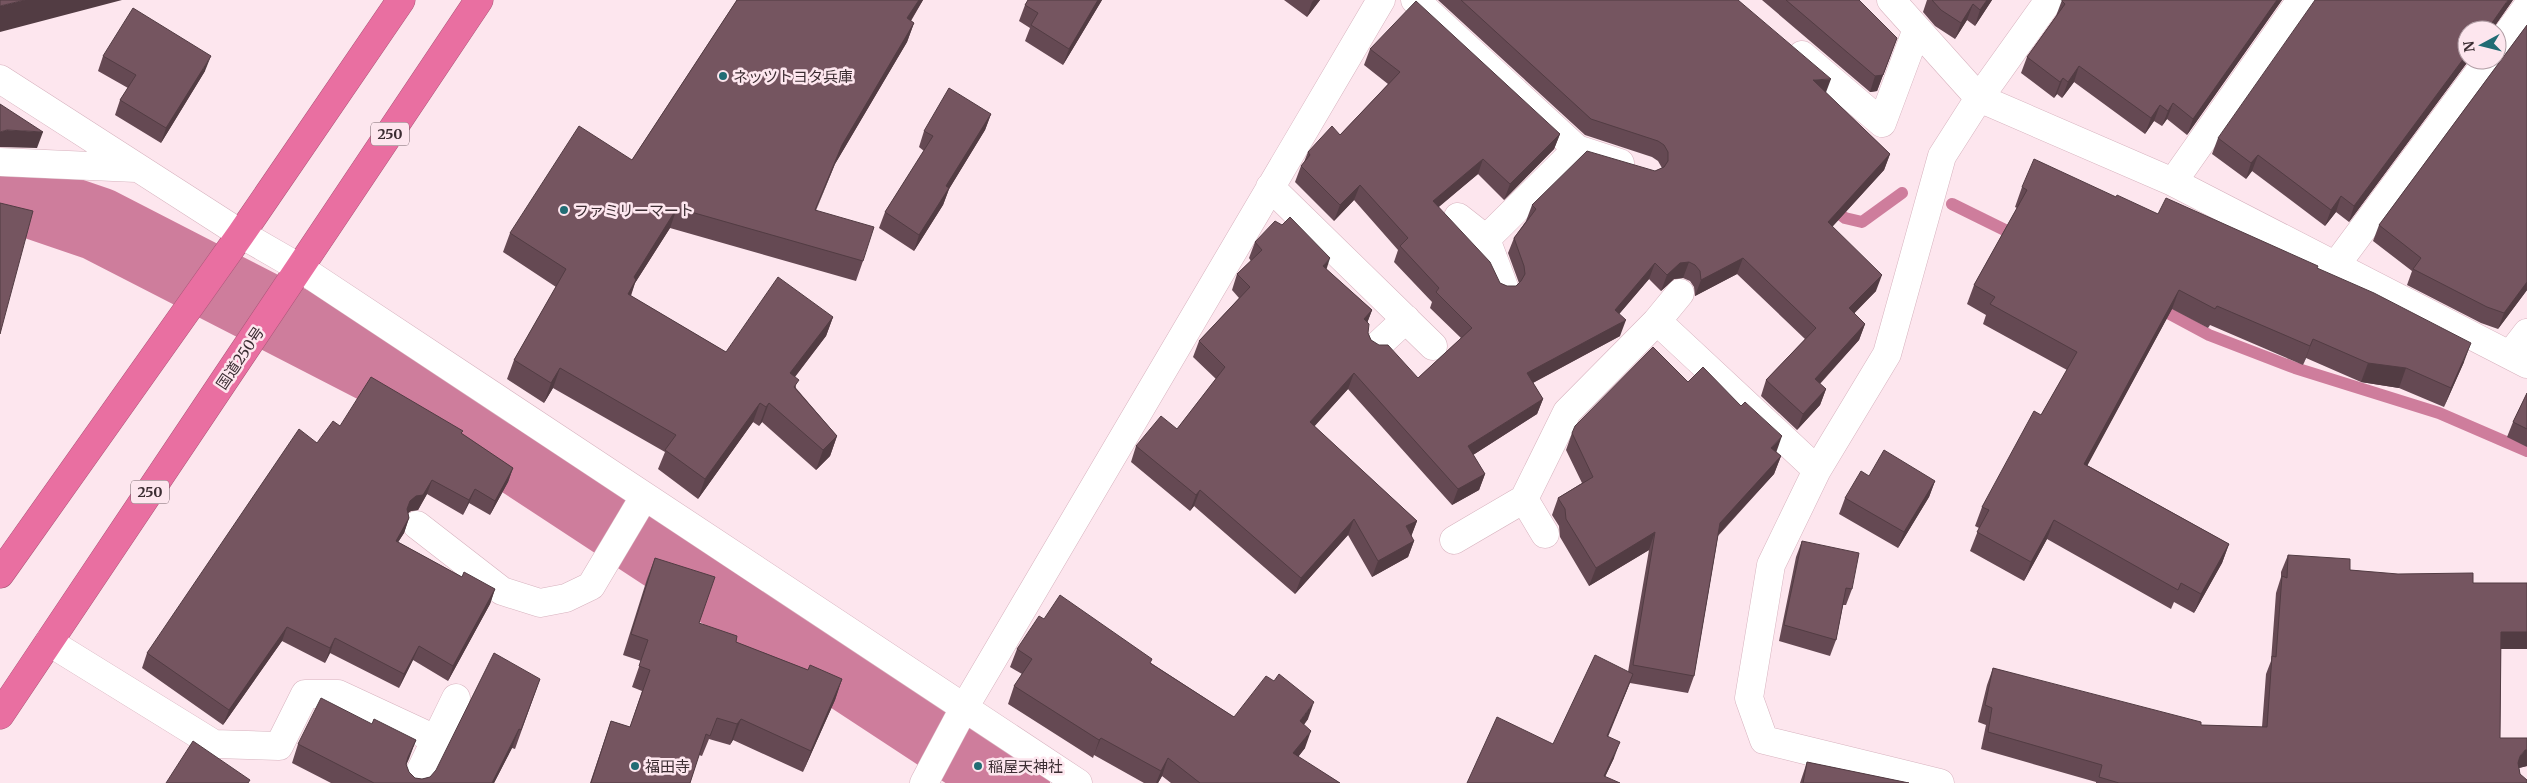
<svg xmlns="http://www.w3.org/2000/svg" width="2527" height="783" viewBox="0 0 2527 783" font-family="Merriweather,'Noto Sans JP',serif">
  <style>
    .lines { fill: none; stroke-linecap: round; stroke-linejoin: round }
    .stream { stroke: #ce7d9c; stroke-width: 12 }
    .river { stroke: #ce7d9c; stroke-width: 74 }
    .minor-casing { stroke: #d7b2be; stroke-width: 29 }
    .highway-casing { stroke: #ac587a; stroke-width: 29 }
    .minor { stroke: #fff; stroke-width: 28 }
    .highway { stroke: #e96fa1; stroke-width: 28 }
    .wall { fill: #654953 }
    .shaded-wall { fill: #523c43 }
    .building { fill: #755560; stroke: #523c43 }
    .poi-dot { fill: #216c74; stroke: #fde6ee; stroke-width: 2 }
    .labels { text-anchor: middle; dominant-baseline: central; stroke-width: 5; stroke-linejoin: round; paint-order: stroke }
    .shield { fill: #fde6ee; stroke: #75646a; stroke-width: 1 }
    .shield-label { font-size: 14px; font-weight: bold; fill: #3b2d32 }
    .poi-label { font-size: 15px; fill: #3b2d32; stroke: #fde6ee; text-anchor: start }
    .street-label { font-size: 15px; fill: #3b2d32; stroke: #fde6ee }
  </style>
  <rect width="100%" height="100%" fill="#fde6ee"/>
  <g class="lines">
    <path class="stream" d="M1952,204L2019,237
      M1829,206L1845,218L1862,222L1902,193
      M2155,306L2209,335L2295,368L2439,413L2527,451"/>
    <path class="river" d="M0,194L13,195L98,224L388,373L1013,783"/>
    <defs>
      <path id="minor" d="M1415,0L1577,149L1620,163
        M1891,0L1979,98L2173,182L2527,364
        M2497,48L2527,7
        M1802,55L1882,123L1917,29
        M0,79L241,234L300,268L1078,783
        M0,162L136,168
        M2173,182L2301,0
        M1270,187L1433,346
        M1458,217L1486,239
        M2336,265L2488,60
        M1504,287L1486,239L1577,149
        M1657,321L1680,293
        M1377,346L1406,319
        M2510,355L2527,333
        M1524,499L1545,534
        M417,525L502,591L540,603L566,598L591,586L644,497
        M1454,540L1524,499L1567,412L1657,321L1817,470
        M49,642L214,744L279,746L305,694H338L435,739
        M415,782L456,698
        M924,783L964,708L1381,0
        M1940,783L1764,740L1749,698L1771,565L1817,470L1887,354L1942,156L1979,98L2049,0"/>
      <path id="highway" d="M0,574L241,234L401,0
        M0,715L479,0"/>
    </defs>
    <use href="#minor" class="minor-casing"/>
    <use href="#highway" class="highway-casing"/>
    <use href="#minor" class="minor"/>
    <use href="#highway" class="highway"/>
  </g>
  <path class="wall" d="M737,0H923L911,21L914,23L907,42L835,164L816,210L863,261L856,281L670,228L635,283L631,296L726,352L833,317L826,336L795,377L796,388L837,436L830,456L816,470L762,422L759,426L753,422L698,499L658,469L665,452L553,388L544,403L507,379L514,360L556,287L503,252L510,233L632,160Z
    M1028,0H1102L1063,65L1025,41L1030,28L1019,21L1025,5Z
    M1284,0H1320L1307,17Z
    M1438,0H1738L1826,93L1890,154L1884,170L1832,227L1876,291L1854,313L1865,324L1859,340L1820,384L1826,389L1820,405L1797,430L1761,396L1766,380L1805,339L1737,274L1695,296L1694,287L1690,281L1683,278L1674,279L1661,291L1649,279L1619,314L1620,336L1533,383L1543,399L1537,414L1473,455L1485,474L1479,490L1452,505L1348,389L1314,426L1417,521L1411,536L1414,541L1408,557L1372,577L1348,535L1295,594L1194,506L1190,511L1131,462L1136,446L1177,429L1216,379L1193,357L1199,341L1239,298L1232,290L1237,274L1251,261L1249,258L1255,242L1326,269L1372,310L1367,323L1368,333L1371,340L1418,378L1461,338L1430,308L1432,302L1394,262L1398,250L1354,200L1334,221L1295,182L1301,166L1304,162L1308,152L1340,135L1388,84L1364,65L1370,49L1560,134L1554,149L1504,200L1478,174L1438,207L1500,283L1507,286H1516L1519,283L1508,253L1514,238L1526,221L1532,205L1655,171L1662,168L1658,161L1652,157L1585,135Z
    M1762,0H1859L1897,38L1877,91L1870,92Z
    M1927,0H1992L1975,26L1967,20L1955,39L1935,26L1923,12Z
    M2062,0H2282L2187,135L2167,119L2162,126L2154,121L2145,134L2074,82L2062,98L2057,94L2054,98L2021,73L2027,57L2056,16Z
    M2513,0L2492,30H2467V60H2469L2349,222L2336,212L2325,226L2252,171L2246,179L2212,154L2218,138Z
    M2527,25V290L2498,329L2481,323L2407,285L2412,271L2373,241L2379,225Z
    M103,56L205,71L161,143L115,115L120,100L128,88L98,71Z
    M991,114L985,130L949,189L943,205L914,251L879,228L885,212L924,151L919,147L924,131Z
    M2022,187L2116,197L2158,214L2317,268L2464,362L2444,407L2399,388L2361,382L2306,358L2303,365L2210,325L2208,328L2172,309L2087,465L2229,544L2222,563L2194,613L2174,602L2171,609L2047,539L2024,581L1970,551L1979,528L1975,526L1982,507L2041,415L2067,370L1983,324L1986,315L1967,304L1974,285L2017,208L2015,207Z
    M1688,382L1781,456L1774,474L1718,536L1694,676L1688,693L1630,683L1608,737L1614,758L1605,777L1467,783L1553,744L1628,672L1649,550L1589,586L1560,537L1559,526L1552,515L1558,498L1582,483L1566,450L1572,433Z
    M2527,393V447L2507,437L2513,422Z
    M340,426L462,434L513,468L508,482L490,515L469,503L463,515L427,494L418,510L411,511L408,513L409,518L404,533L398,542L462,577L495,589L490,604L448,681L413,660L399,688L330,653L325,663L282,641L223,725L142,668L147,653Z
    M1869,476L1935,481L1929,497L1898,548L1839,514L1845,498Z
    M1802,541L1852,589L1846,605H1843L1836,640L1830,656L1779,641L1796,557Z
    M2288,555L2350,570L2473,583H2527V649H2501L2500,738L2527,766L2519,768L2520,774L2527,783H2096V782L1981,749L1986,725L1978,722L1987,685L1993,668L2201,725L2262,727L2266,674L2271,661L2276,593L2281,577V572Z
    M655,558L699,623L736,642L808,670L842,679L835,700L803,772L733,740L730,745L709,739L702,756L699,755L690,783H590L611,721L630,727L642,691L632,687L641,661L623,655L647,579Z
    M1044,619L1151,663L1234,717L1308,719L1304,724L1305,748L1298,757L1340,783H1171L1162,776L1158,783H1144L1094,755L1093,758L1008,704L1014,686L1022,674L1010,667L1017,649Z
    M540,679L515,749L512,748L494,783H331L292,763L298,744L372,724L416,740L406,764L409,772L415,778L422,779L430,777Z
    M1807,762L1909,783H1800Z"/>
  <path class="shaded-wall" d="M25,0H122L0,32V6Z
    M919,0H923L900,38L907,18Z
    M1098,0H1102L1063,65L1069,49Z
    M1314,0H1320L1307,17L1312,2Z
    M1987,0H1992L1975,26L1980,10Z
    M2277,0H2282L2187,135L2193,119Z
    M2508,0H2513L2492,30H2487Z
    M1973,4L1967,20L1955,39L1961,23Z
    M914,23L907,42L835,164L808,230L842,145Z
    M1891,54L1877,91L1870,92L1875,76Z
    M2467,54V60H2469L2349,222L2354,206Z
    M211,56L205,71L161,143L166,128Z
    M2079,66L2074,82L2062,98L2068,82Z
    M2063,78L2057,94L2054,98L2060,82Z
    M1831,79L1825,95L1813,80Z
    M2173,103L2167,119L2162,126L2168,111Z
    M2160,105L2154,121L2145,134L2151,118Z
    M991,114L985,130L949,189L943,205L914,251L919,235L946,186Z
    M7,130L43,132L37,148L0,147V132Z
    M1560,134L1554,149L1504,200L1510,184Z
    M1890,154L1884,170L1822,238L1828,222Z
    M2258,155L2252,171L2246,179L2251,163Z
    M1483,159L1478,174L1427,217L1433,201Z
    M1360,185L1354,200L1334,221L1340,205Z
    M2341,196L2336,212L2325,226L2331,210Z
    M677,208L670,228L635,283L629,299L621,314L634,277Z
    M1330,258L1325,274L1323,266Z
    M1743,258L1737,274L1695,296L1701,280Z
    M1689,262L1683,278L1674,279L1661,291L1667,275L1680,263Z
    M1655,263L1649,279L1609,326L1615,310Z
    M1882,275L1876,291L1844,324L1849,308Z
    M2527,282V290L2498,329L2504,313Z
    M2179,290L2172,309L2078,483L2084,464Z
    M1372,310L1366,326L1364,319Z
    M833,317L826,336L783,392L790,373Z
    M1626,320L1620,336L1521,389L1527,373Z
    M1865,324L1859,340L1809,395L1815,379Z
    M2313,339L2306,358L2303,365L2310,346Z
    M2471,343L2464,362L2444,407L2451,388Z
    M2368,363L2406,368L2399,388L2361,382Z
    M560,368L553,388L544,403L551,383Z
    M1354,373L1348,389L1304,438L1310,422Z
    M1826,389L1820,405L1797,430L1803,414Z
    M1543,399L1537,414L1462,462L1468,446Z
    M760,403L753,422L698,499L705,479Z
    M769,403L762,422L759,426L766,407Z
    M837,436L830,456L816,470L823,450Z
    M1782,436L1776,453L1771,448Z
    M1781,456L1774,474L1713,540L1720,523Z
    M513,468L508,482L490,515L495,501Z
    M1485,474L1479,490L1452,505L1458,489Z
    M432,480L427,494L418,510L411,511L404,516L410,501Z
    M1935,481L1929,497L1898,548L1904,532Z
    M475,489L469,503L463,515L469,500Z
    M1200,490L1194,506L1190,511L1196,495Z
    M409,518L404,533L390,555L396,541Z
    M1354,519L1348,535L1295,594L1301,578Z
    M2054,520L2047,539L2024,581L2031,562Z
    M1417,521L1411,537L1406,526Z
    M1655,532L1649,550L1589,586L1596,568Z
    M1414,541L1408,557L1372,577L1378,561Z
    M2229,544L2222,563L2194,613L2201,594Z
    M495,589L490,604L448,681L453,666Z
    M287,627L282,641L223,725L229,710Z
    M2501,632H2527V649H2495Z
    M335,638L330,653L325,663L330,648Z
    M419,646L413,660L399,688L404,674Z
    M1633,674L1627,690L1601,752L1607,736Z
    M842,679L835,700L803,772L811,751Z
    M1314,702L1308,719L1294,739L1300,721Z
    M741,719L733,740L730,745L737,724Z
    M519,729L512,748L494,783H492Z
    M1311,731L1305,748L1287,771L1293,753Z
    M1101,738L1094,755L1093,758L1099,740Z
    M416,740L409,759L401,776L408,757Z
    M1620,742L1614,758L1602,783L1604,776Z
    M2525,750H2527V766L2519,768L2513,774L2520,756Z
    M1168,758L1162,776L1158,783H1156L1161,771Z"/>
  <path class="building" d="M0,0H25L0,6Z
    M737,0H919L907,18L914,23L842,145L815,210L874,227L863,261L677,208L634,277L636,280L628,294L726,352L778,277L833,317L790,373L799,380L794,387L837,436L823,450L769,403L766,407L760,403L705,479L665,450L676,435L560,368L551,383L514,360L566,269L510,233L579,126L632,160Z
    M1028,0H1098L1069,49L1031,25L1038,13L1025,5Z
    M1461,0H1738L1831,79L1813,80L1890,154L1828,222L1882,275L1849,308L1865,324L1815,379L1826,389L1803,414L1766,380L1816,328L1743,258L1701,280L1700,271L1695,265L1689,262L1680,263L1667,275L1655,263L1615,310L1626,320L1527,373L1543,399L1468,446L1485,474L1458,489L1354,373L1310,422L1417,521L1406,526L1414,541L1378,561L1354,519L1301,578L1200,490L1196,495L1136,446L1161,416L1177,429L1225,367L1199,341L1250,287L1237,274L1262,250L1255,242L1275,221L1282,225L1290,217L1330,258L1323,266L1372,310L1364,319L1369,324L1368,333L1371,340L1379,345H1388L1418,378L1472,328L1436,292L1439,288L1400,246L1408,238L1360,185L1340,205L1301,166L1310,155L1308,152L1332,126L1340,135L1400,72L1370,49L1416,1L1560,134L1510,184L1483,159L1433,201L1490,262L1500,283L1507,286H1516L1521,281L1525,274L1524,266L1514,238L1536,209L1532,205L1587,151L1655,171L1664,167L1668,161V152L1664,145L1658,141L1591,119Z
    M1786,0H1859L1897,38L1883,75L1875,76Z
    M1932,0H1987L1980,10L1973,4L1961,23L1941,10Z
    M2062,0H2277L2193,119L2173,103L2168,111L2160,105L2151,118L2079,66L2068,82L2063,78L2060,82L2027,57L2065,4L2062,1Z
    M2315,0H2508L2487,30H2467V54L2354,206L2341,196L2331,210L2258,155L2251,163L2218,138Z
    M133,8L211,56L166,128L120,100L136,75L103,56Z
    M2527,25V282L2504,313L2487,307L2413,269L2421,258L2379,225Z
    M949,88L991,114L946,186L949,188L919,235L885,212L933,136L924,131Z
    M0,104L43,132L7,130L0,132Z
    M2034,159L2116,197L2117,195L2158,214L2166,198L2318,266L2317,268L2374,293L2471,343L2451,388L2406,368L2368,363L2313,339L2310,346L2217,306L2215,309L2179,290L2084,464L2229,544L2201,594L2181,583L2178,590L2054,520L2031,562L1977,532L1989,510L1982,507L2034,411L2041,415L2077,352L1990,304L1995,297L1974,285L2027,190L2022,187Z
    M0,203L33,211L0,334Z
    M1653,347L1688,382L1703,367L1741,406L1745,402L1782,436L1771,448L1781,456L1720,523L1694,676L1633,665L1655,532L1596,568L1566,519L1565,509L1558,498L1593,477L1572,433L1575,426Z
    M371,377L463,431L461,433L513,468L495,501L475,489L469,500L432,480L423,495L416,496L410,501L407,509L409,518L396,541L462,577L464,572L495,589L453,666L419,646L404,674L335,638L330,648L287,627L229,710L147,653L299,429L317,443L333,421L340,426Z
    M2527,393V429L2513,422Z
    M1884,450L1935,481L1904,532L1845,498L1861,471L1869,476Z
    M1802,541L1859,553L1852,589L1846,588L1836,640L1784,625Z
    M2288,555L2350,559V570L2398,574L2473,573V583H2527V632H2501L2500,738H2527V750H2525L2520,756L2518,763L2520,774L2527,780V783H2119L2099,777L2102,765L1988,732L1992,708L1985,705L1993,668L2201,722V725L2267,727L2272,656L2276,657L2282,576L2287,578Z
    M655,558L715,577L699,623L737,636L736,642L808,670L810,665L842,679L811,751L741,719L737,724L717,718L710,736L706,734L690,783H591L611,721L630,727L650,670L639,666L648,640L631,634Z
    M1060,595L1152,659L1150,663L1234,717L1266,676L1274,681L1279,674L1314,702L1300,721L1311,731L1293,753L1340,783H1200L1168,758L1161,771L1101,738L1099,740L1014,686L1032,659L1017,649L1039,616L1044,619Z
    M494,653L540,679L521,730L519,729L492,783H374L298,744L321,698L372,724L374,719L416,740L408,757L406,764L409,772L415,778L422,779L430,777L436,770Z
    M1595,655L1633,674L1607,736L1620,742L1604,776L1620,783H1467L1497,717L1553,744Z
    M193,741L250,780L248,783H166Z
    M1807,762L1909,783H1803Z"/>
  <g class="poi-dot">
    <circle cx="723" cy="76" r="5"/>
    <circle cx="564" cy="210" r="5"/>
    <circle cx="635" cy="766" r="5"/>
    <circle cx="978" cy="766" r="5"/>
  </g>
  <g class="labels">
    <g class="shield">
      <rect x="371" y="122.5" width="38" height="23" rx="4"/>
      <rect x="131" y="480.5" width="38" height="23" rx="4"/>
    </g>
    <g class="shield-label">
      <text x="390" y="134">250</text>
      <text x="150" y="492">250</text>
    </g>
    <g class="poi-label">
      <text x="733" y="76">ネッツトヨタ兵庫</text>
      <text x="574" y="210">ファミリーマート</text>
      <text x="645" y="766">福田寺</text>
      <text x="988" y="766">稲屋天神社</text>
    </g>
    <g class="street-label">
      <text transform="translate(240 358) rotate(-56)">国道250号</text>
    </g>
  </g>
  <g transform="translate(2482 45) rotate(263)"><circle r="24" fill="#fde6ee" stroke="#af9ca3"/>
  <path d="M0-4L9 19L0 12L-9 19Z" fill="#216c74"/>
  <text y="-8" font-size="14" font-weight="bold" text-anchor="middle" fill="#3b2d32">N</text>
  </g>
</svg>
